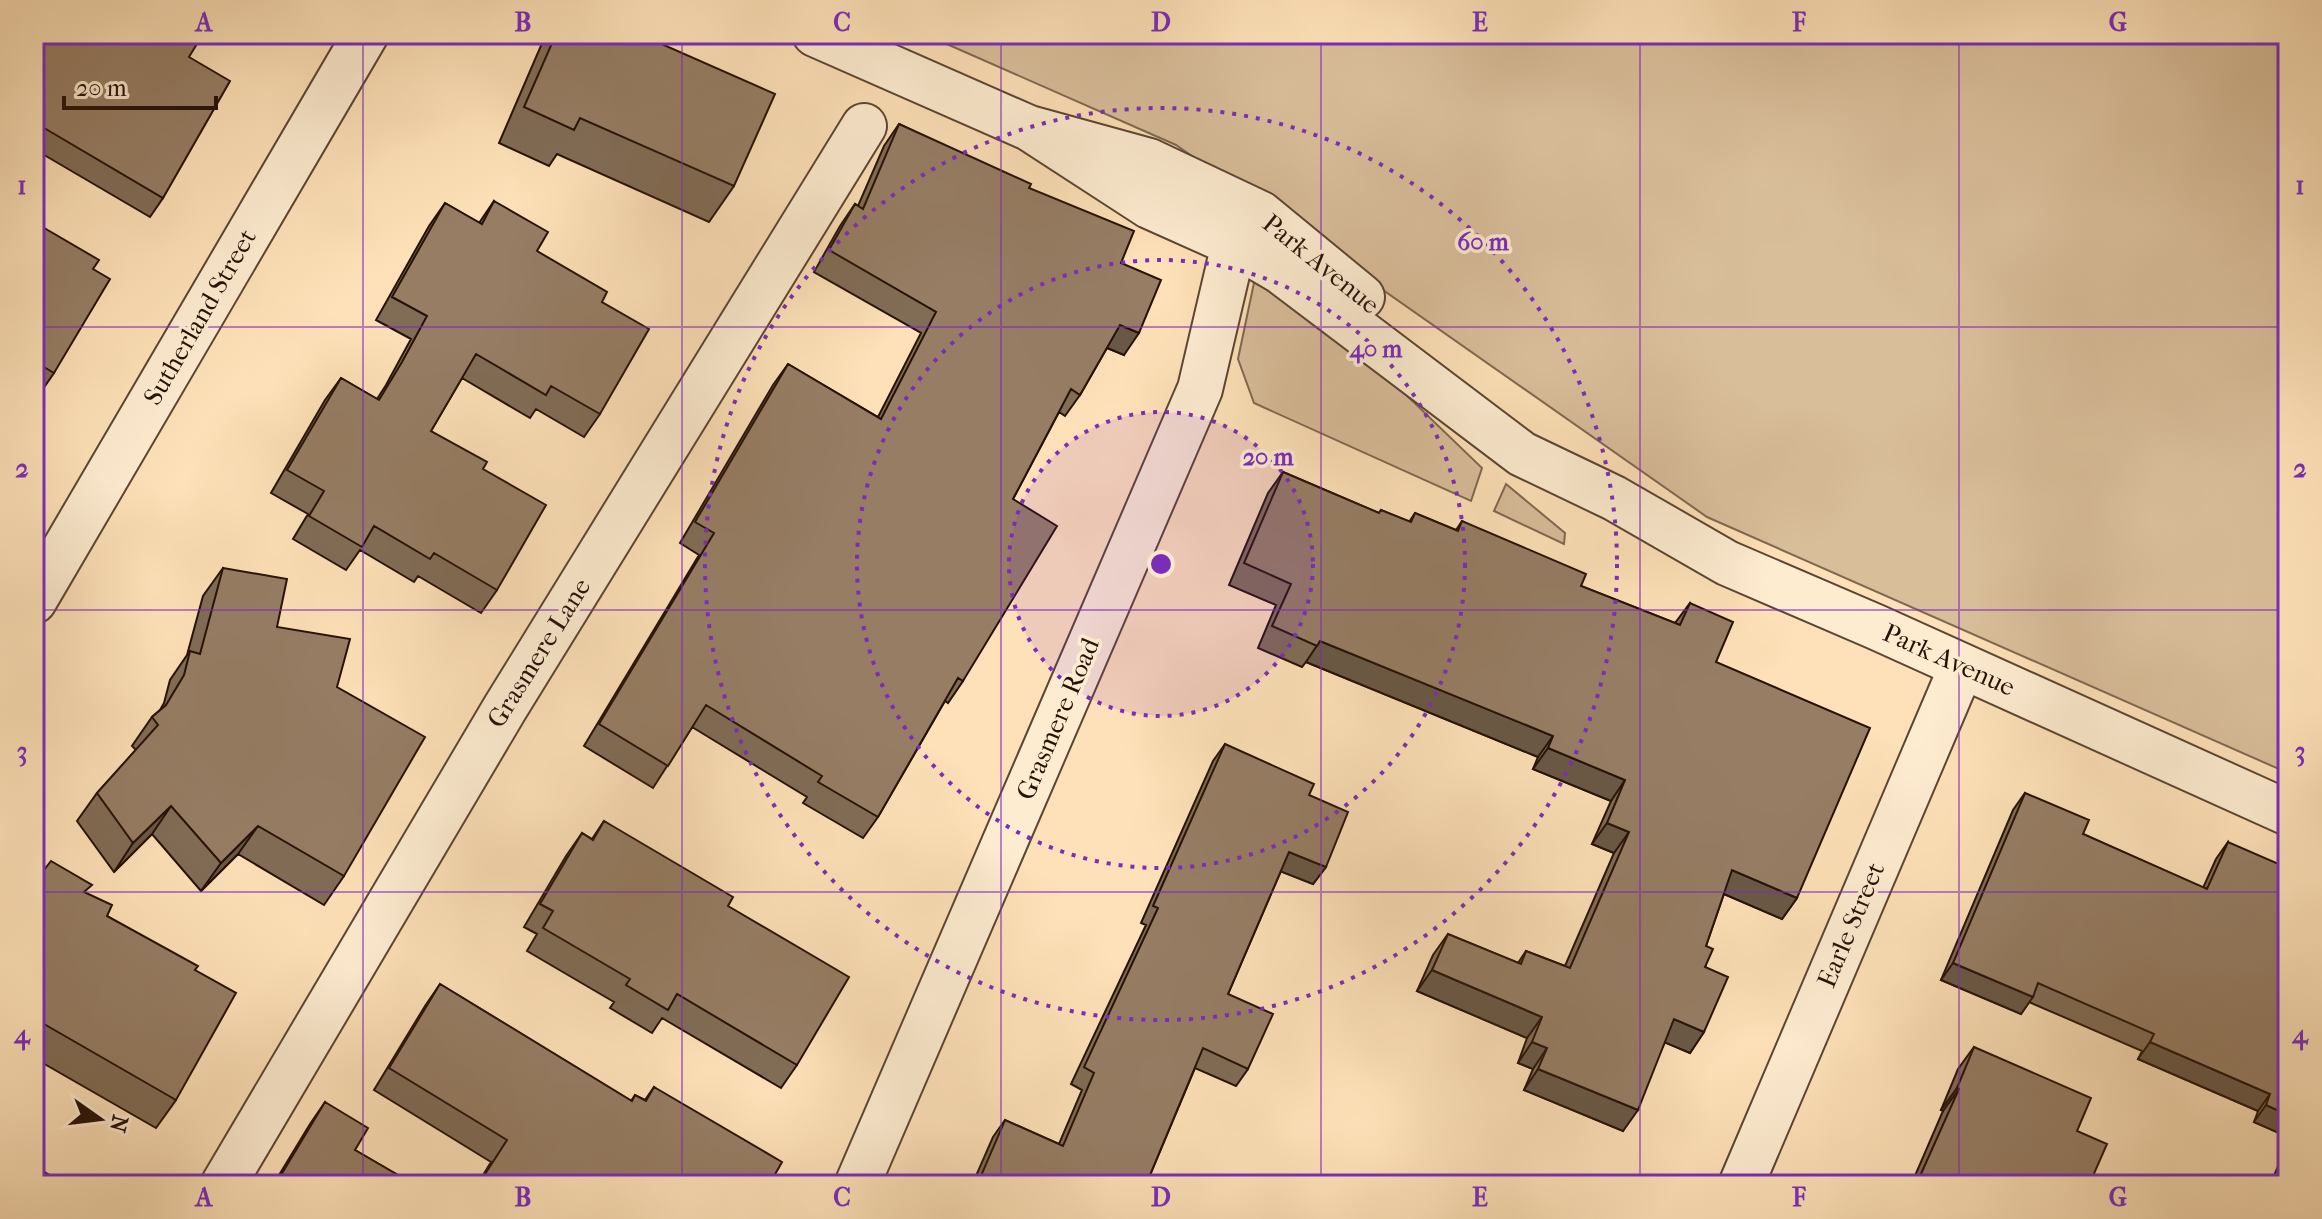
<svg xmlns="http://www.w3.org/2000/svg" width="2322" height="1219" viewBox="0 0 2322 1219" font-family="'IM FELL French Canon',serif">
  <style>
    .green { fill: #d9be9a; stroke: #806851; stroke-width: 2 }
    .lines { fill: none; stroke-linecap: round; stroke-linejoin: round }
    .minor-casing { stroke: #5c4534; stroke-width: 48 }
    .minor { stroke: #feecd1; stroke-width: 44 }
    .wall { fill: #816c56; stroke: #261108; stroke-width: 2 }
    .shaded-wall { fill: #695846; stroke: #261108; stroke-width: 2 }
    .building { fill: #967d64; stroke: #261108; stroke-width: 2 }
    .grid { fill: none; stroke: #7b2cbf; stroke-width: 2; stroke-opacity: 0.55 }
    .ring { fill: none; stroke: #7b2cbf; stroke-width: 4; stroke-dasharray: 4 8 }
    .labels { text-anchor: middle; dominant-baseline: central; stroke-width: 7; stroke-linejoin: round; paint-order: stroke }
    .street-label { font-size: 26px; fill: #261108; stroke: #feecd1 }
    .centre { fill: #7b2cbf; stroke: #feecd1; stroke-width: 4 }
    .ring-label { font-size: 24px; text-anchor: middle; font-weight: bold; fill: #7b2cbf; stroke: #feecd1; stroke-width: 7; stroke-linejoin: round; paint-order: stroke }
    .neatline { fill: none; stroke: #7b2cbf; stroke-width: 3 }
    .grid-label { font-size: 26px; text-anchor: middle; font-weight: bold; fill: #7b2cbf }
  </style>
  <rect width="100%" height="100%" fill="#fee1b8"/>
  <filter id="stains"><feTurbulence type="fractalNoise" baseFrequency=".0025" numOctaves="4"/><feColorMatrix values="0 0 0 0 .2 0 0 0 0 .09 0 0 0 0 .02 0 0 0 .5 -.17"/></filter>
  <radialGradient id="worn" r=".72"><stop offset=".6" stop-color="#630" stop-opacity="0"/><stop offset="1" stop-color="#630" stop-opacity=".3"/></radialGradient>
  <path class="green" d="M924,34H2288V773L1707,517L1176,145Z
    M1255,278L1315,307L1482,468L1471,501L1254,403L1238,359Z
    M1506,484L1565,533L1564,544L1494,511Z"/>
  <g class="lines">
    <defs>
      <path id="minor" d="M815,34L1029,128L1149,161L1261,214L1362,297
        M1029,128L1149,206L1234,244L1280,271L1522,454L1614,498L1727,563L1876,627L2288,813
        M34,601L366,34
        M223,1185L505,708L864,126
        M857,1185L1200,389L1234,244
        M1741,1185L1962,666"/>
    </defs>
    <use href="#minor" class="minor-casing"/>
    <use href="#minor" class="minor"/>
  </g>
  <path class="wall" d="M34,34L189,57L163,198L150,217L34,149Z
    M546,34H639L734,186L709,222L557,154L549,166L499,143Z
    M899,124L1029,188L1121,263L1124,355L1107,348L1080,395L1065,416L1059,412L1013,499L963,681L948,703L945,701L878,817L863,838L803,803L807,797L692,727L653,788L584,746L699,555L680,543L773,385L788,364L878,417L921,333L814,272L840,226L855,204L858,206L884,146Z
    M494,201L537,251L602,302L600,414L584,437L536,409L530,418L462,378L431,431L483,469L497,590L481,613L418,576L414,582L360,550L346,570L293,539L308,514L271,493L325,400L341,378L377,399L386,385L411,339L376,320L429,226L445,203L479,223Z
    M34,222L93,269L54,373L38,396L34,393Z
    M1283,472L1379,513L1381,510L1409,522L1415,513L1456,530L1462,521L1581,586L1675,623L1690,603L1716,662L1797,898L1782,919L1724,894L1706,946L1704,1032L1690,1053L1665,1042L1623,1131L1524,1090L1533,1069L1518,1063L1527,1038L1417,991L1433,955L1448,934L1518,963L1526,951L1565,966L1614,853L1592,844L1611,801L1533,769L1538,757L1306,662L1302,667L1258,648L1276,605L1229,585L1268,493Z
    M223,568L277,627L337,687L344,876L324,905L238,854L201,891L152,834L114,872L77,821L97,793L136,750L132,746L152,717L160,710L164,703L170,680L187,655L203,596Z
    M1225,744L1309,795L1326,867L1313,884L1281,871L1228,994L1248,1069L1236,1086L1195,1068L1150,1175L1172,1185H972L993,1137L1005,1120L1059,1144L1082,1090L1071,1084L1146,925L1141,923L1213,761Z
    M2025,793L2083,834L2203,888L2216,859L2228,842L2288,1137L2254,1122L2258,1111L2138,1059L2142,1051L2029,1002L2021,1014L1941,980L2013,810Z
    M604,821L728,906L797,1065L781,1088L662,1018L652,1033L610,1008L614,1002L527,951L537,934L524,927L566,856L582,833L592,839Z
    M34,872L86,893L107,916L195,971L176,1100L156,1128L34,1058Z
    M440,984L631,1101L635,1095L645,1100L654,1087L769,1185H477L491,1162L374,1090L425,1006Z
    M1974,1047L2077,1131L2089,1185H1911L1943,1111L1941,1110L1958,1069Z
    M325,1102L355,1150L415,1185H273L310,1124Z
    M2288,1143V1185H2270Z"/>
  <path class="shaded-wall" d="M1120,325L1139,333L1124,355L1105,347Z
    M1320,641L1553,736L1538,757L1306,662Z
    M1548,748L1625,780L1611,801L1533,769Z
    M171,806L152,834L114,872L133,843Z
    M1607,823L1629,832L1614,853L1592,844Z
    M258,826L238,854L201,891L221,863Z
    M1289,852L1326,867L1313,884L1277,870Z
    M1732,870L1797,898L1782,919L1717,891Z
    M1953,963L2033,997L2021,1014L1941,980Z
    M1432,970L1542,1017L1527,1038L1417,991Z
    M1674,1019L1704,1032L1690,1053L1659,1040Z
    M1532,1042L1547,1048L1533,1069L1518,1063Z
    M2150,1042L2270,1094L2258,1111L2138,1059Z
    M1538,1069L1638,1110L1623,1131L1524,1090Z
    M1957,1088L1959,1089L1943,1111L1941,1110Z
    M2266,1105L2288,1115V1137L2254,1122Z
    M2282,1169L2288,1171V1185H2271Z"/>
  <path class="building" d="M34,34H203L189,57L230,81L163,198L34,122Z
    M556,34H639L775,94L734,186L580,118L574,130L524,107Z
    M899,124L1031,184L1029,188L1134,231L1121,263L1161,280L1139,333L1120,325L1080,395L1071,389L1013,499L1057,526L963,681L958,678L878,817L818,782L822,776L706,705L668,766L599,724L714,533L695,522L788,364L881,419L936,312L829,250L855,204L863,209Z
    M494,201L548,232L537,251L607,292L602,302L649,329L600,414L551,386L546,395L476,354L431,431L487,462L483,469L546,505L497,590L434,553L430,559L374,526L362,547L309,516L324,491L287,470L341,378L379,400L402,362L427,316L392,297L445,203L482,224Z
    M34,222L99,260L93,269L110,279L54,373L37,363L34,367Z
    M1283,472L1379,513L1381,510L1411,522L1415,513L1458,531L1462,521L1586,574L1581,586L1680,625L1690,603L1733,622L1716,662L1870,728L1797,898L1732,870L1706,946L1713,949L1705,967L1728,977L1704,1032L1674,1019L1638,1110L1538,1069L1547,1048L1532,1042L1542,1017L1432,970L1448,934L1521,964L1526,951L1570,968L1629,832L1607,823L1625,780L1548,748L1553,736L1320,641L1317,646L1272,626L1291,584L1244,563Z
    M223,568L287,579L277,627L350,639L337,687L425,737L344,876L258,826L221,863L171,806L133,843L97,793L158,725L152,717L166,705L184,675L190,651L200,654Z
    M1225,744L1314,784L1309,795L1348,812L1326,867L1289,852L1228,994L1273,1014L1248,1069L1203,1048L1150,1175L1172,1185H977L1005,1120L1063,1146L1094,1073L1084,1067L1158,908L1153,906Z
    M2025,793L2089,820L2083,834L2207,889L2228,842L2288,868V1115L2266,1105L2270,1094L2150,1042L2154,1034L2038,983L2033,997L1953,963Z
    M604,821L733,897L728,906L849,977L797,1065L677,994L668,1010L626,985L630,979L543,928L553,911L540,904L582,833L593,840Z
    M51,861L92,885L84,892L112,905L107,916L198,966L195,970L236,993L176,1100L44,1024L39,1032L34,1028V872L40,875Z
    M440,984L632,1101L635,1095L646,1101L654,1087L782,1162L769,1185H478L507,1140L389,1068Z
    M1974,1047L2091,1098L2077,1131L2107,1144L2089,1185H1916L1959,1089L1957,1088Z
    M325,1102L368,1128L355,1150L415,1185H275Z
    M2288,1154V1171L2282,1169Z
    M34,1166L67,1185H34Z"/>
  <path class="grid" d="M363,34V1185M682,34V1185M1001,34V1185M1321,34V1185M1640,34V1185M1959,34V1185M34,327H2288M34,610H2288M34,892H2288"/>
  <circle cx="1161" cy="564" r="152" fill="#7b2cbf" fill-opacity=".12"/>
  <g class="ring">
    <circle cx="1161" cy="564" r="152"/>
    <circle cx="1161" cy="564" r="304"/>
    <circle cx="1161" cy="564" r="456"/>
  </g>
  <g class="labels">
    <g class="street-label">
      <text transform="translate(1321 264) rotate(39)">Park Avenue</text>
      <text transform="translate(200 317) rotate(-60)">Sutherland Street</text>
      <text transform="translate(539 653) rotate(-58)">Grasmere Lane</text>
      <text transform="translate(1949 660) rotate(24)">Park Avenue</text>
      <text transform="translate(1058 719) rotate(-67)">Grasmere Road</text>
      <text transform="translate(1851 925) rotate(-67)">Earle Street</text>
    </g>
  </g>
  <circle cx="1161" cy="564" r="12" class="centre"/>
  <g class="ring-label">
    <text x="1483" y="250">60 m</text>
    <text x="1376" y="357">40 m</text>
    <text x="1268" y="465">20 m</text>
  </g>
  <rect width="2322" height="1219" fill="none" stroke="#fee1b8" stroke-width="88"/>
  <g transform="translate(100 1119) rotate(104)" stroke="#feecd1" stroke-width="6" paint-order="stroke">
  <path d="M0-6L14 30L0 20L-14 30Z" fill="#261108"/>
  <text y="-12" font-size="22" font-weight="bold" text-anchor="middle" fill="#261108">N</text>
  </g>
  <path d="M64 96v12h152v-12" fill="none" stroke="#261108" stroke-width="4"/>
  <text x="76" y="96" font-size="24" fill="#261108" stroke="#feecd1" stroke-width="6" paint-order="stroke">20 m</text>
  <rect x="44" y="44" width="2234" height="1131" class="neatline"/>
  <g class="grid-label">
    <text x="204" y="31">A</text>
    <text x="523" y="31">B</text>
    <text x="842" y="31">C</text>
    <text x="1161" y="31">D</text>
    <text x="1480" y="31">E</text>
    <text x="1799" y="31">F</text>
    <text x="2118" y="31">G</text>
    <text x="22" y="194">1</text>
    <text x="2300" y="194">1</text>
    <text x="22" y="477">2</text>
    <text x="2300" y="477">2</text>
    <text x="22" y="760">3</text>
    <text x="2300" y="760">3</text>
    <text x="22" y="1043">4</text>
    <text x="2300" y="1043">4</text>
    <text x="204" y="1206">A</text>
    <text x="523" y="1206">B</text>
    <text x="842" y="1206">C</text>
    <text x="1161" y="1206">D</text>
    <text x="1480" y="1206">E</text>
    <text x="1799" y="1206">F</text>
    <text x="2118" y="1206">G</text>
  </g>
  <rect width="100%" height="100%" filter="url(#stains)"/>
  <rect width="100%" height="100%" fill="url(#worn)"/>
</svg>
